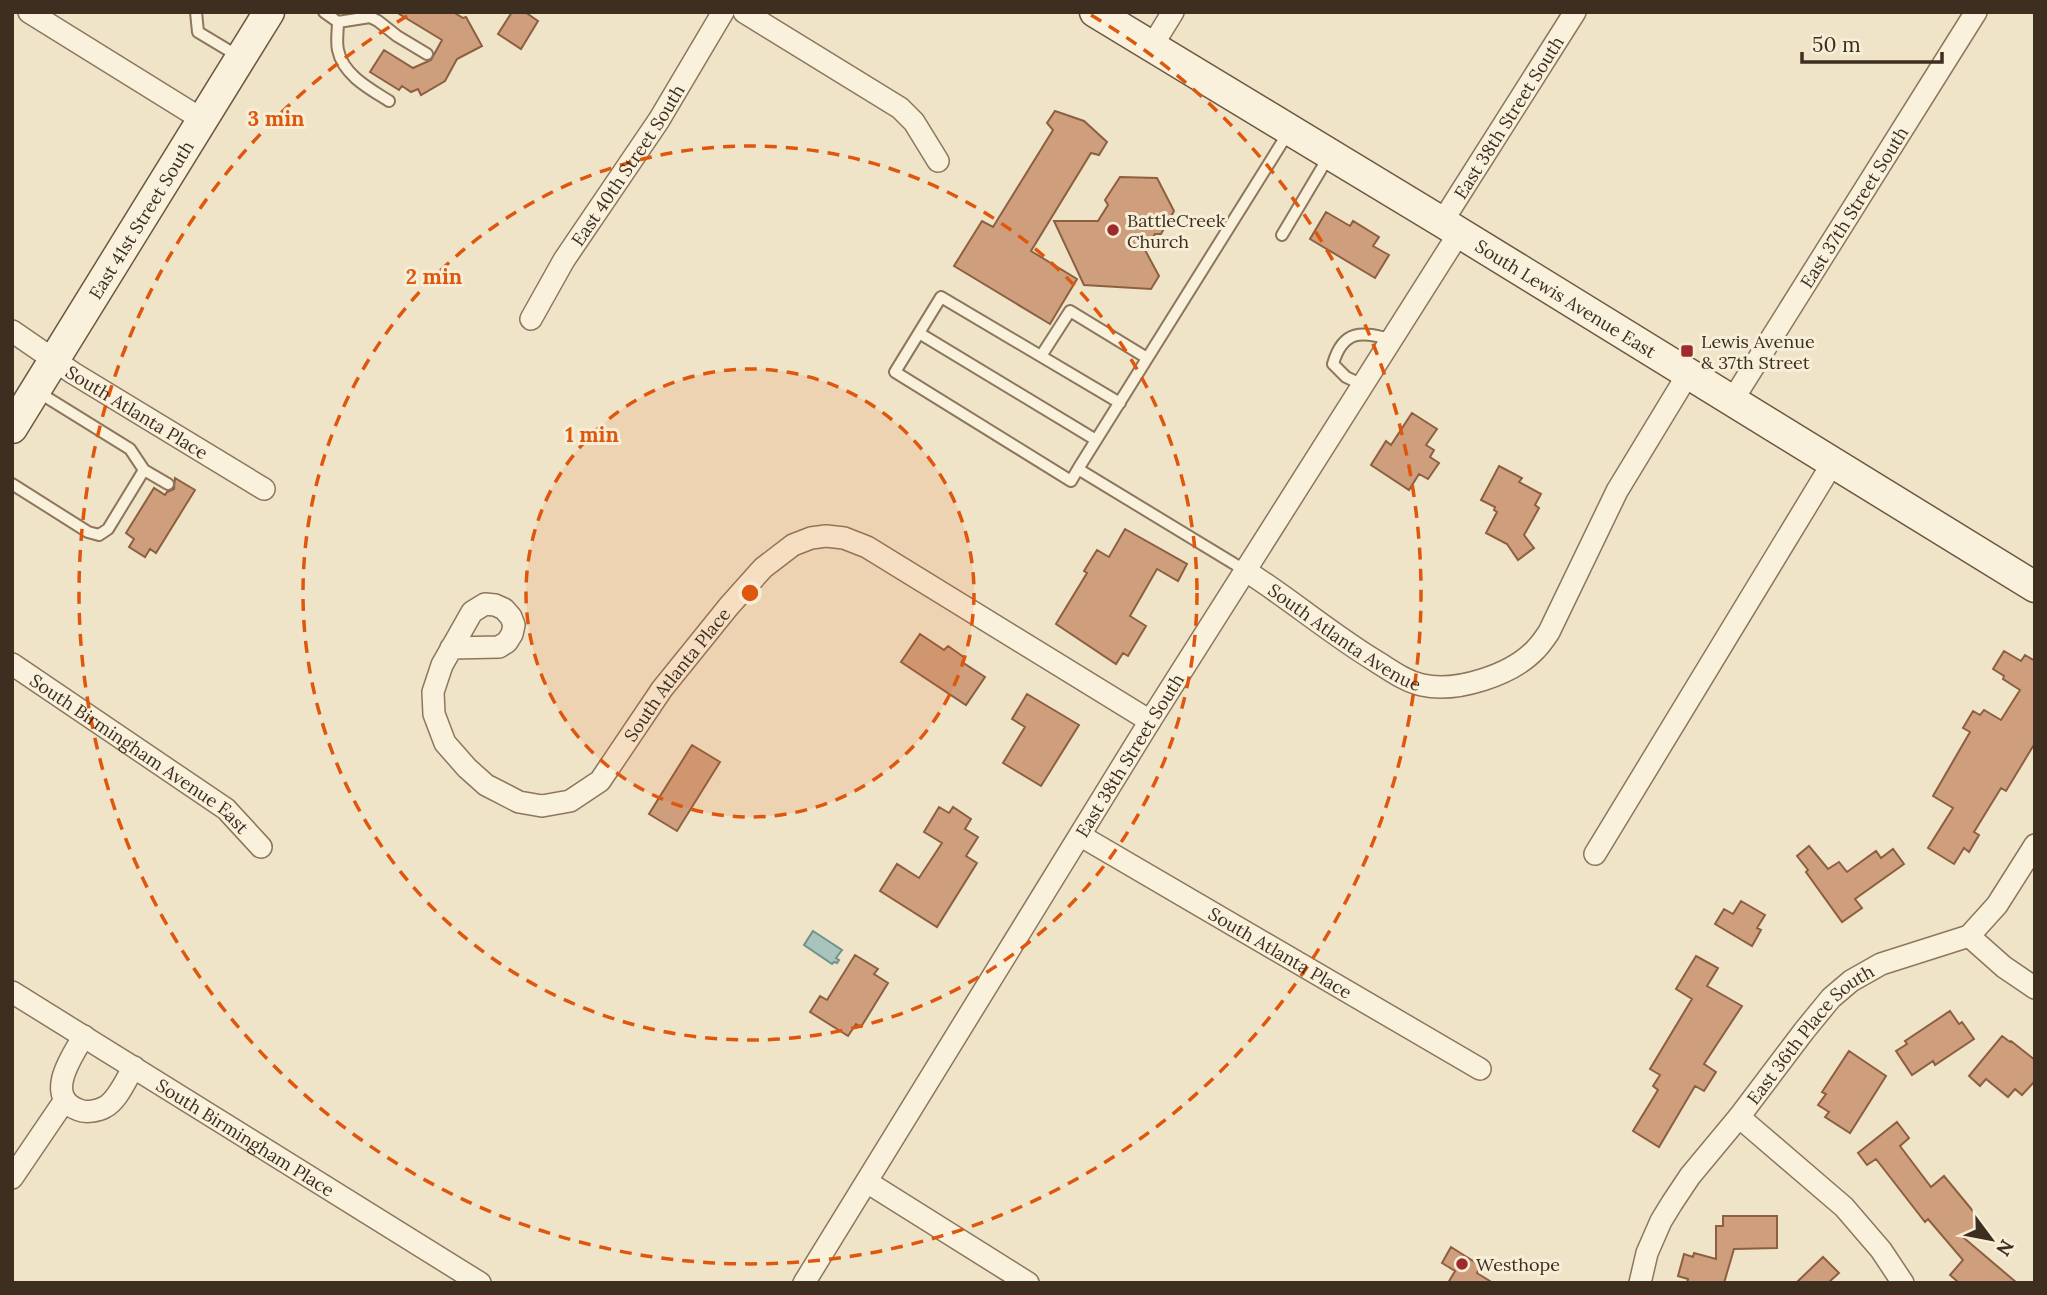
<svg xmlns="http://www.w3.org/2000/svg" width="2047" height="1295" viewBox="0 0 2047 1295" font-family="Lora,serif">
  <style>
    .water { fill: #a9c4bc; stroke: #6f938a; stroke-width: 2 }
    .building { fill: #cf9f7d; stroke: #8d5f41; stroke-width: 2 }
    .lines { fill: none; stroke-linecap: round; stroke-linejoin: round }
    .lane-casing { stroke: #8d765c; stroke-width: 14 }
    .street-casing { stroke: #8d765c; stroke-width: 24 }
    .secondary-casing { stroke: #6f573f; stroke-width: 33 }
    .lane { stroke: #faf1dc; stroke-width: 10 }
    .street { stroke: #faf1dc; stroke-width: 21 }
    .secondary { stroke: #faf1dc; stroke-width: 30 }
    .ring { fill: none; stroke: #df570d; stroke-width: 3.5; stroke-dasharray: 12 9 }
    .poi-dot { fill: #9e2a2b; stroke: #f7eed8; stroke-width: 2.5 }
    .labels { text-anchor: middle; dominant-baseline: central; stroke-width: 6; stroke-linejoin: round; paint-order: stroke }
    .street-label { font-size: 18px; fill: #3d2e20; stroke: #f7eed8 }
    .poi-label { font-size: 18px; fill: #3d2e20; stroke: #f7eed8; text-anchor: start }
    .centre { fill: #df570d; stroke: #f7eed8; stroke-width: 3.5 }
    .ring-label { font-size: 21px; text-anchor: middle; font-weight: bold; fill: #df570d; stroke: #f7eed8; stroke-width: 6; stroke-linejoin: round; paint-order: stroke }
  </style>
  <rect width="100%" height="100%" fill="#f0e4c8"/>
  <path class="water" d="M813,931L842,950L836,958L839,960L837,963L834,962L832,964L804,945Z"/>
  <path class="building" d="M396,12H453L463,18L466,17L482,46L457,59L445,81L421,95L418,89L411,92L402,86L399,90L370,72L384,50L413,68L431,60L442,40Z
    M512,12H525L538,21L521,49L498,34Z
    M1055,111L1084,121L1107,142L1099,155L1091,153L1031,251L1077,279L1050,324L954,266L982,221L993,227L1053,130L1047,123Z
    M1120,177L1157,178L1174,211L1161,234H1155L1145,250L1159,276L1151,289L1084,285L1054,221H1098L1108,205L1105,200Z
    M1326,212L1350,226L1353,221L1379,237L1373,246L1389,255L1375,278L1310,239Z
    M1412,413L1437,429L1426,445L1434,450L1430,457L1439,463L1428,479L1419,474L1409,490L1371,465L1386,441L1391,445Z
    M1499,466L1522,478L1519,482L1541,494L1535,505L1539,508L1524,535L1534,548L1518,560L1507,544L1486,533L1497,512L1494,510L1495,507L1481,500Z
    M175,478L195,490L156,553L150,549L145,557L129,547L134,539L126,533L154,488L165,495L167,492L174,489Z
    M1125,529L1187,564L1178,581L1157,569L1130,616L1146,626L1128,656L1123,653L1116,664L1056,624L1087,573L1084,571L1097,550L1109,557Z
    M920,634L944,650L948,646L965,658L962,662L985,677L966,705L901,662Z
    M2004,651L2021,661L2025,655L2035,661V743L2006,791L2001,788L1974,832L1979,835L1969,852L1964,848L1954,864L1928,848L1953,808L1933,796L1970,732L1963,728L1973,711L1980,715L1984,710L2001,720L2020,690L2003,679L2004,676L1993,669Z
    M1027,694L1079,725L1041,786L1003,763L1025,727L1012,719Z
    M692,745L720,762L677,831L649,814Z
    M939,807L949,813L953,807L971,819L965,829L978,837L966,856L977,863L937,927L880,891L897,864L919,878L942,843L924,832Z
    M1809,846L1828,869L1839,862L1847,872L1876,851L1881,858L1893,849L1904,864L1855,899L1862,908L1842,922L1806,872L1808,870L1797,856Z
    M1741,901L1765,915L1757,928L1761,930L1752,946L1715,924L1724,909L1733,914Z
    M855,955L878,969L874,974L888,983L861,1027L856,1024L848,1036L810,1012L820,996L827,1000Z
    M1696,956L1718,968L1707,986L1742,1006L1704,1064L1716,1072L1704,1091L1695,1086L1659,1147L1633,1131L1658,1090L1653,1086L1660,1075L1650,1069L1692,999L1676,989Z
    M1950,1011L1959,1024L1962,1022L1974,1039L1935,1065L1933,1061L1912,1075L1896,1051L1907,1044L1905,1041Z
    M2002,1036L2010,1042L2011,1041L2035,1060V1081L2022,1095L2015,1089L2008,1097L1986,1079L1980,1086L1969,1076Z
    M1849,1051L1886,1076L1850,1133L1825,1117L1829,1112L1818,1105L1826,1094L1822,1092Z
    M1897,1122L1909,1138L1900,1146L1931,1187L1944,1176L1982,1222L1964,1238L2017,1283H1959L1950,1275L1963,1260L1928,1219L1925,1222L1876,1159L1867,1165L1858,1153Z
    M1723,1216H1777V1248L1734,1249L1724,1283H1687L1688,1279L1678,1276L1684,1254L1693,1257L1694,1253L1716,1259V1226H1723Z
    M1451,1247L1481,1266L1477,1273L1493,1283H1448L1455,1271L1442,1263Z
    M1823,1257L1839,1273L1828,1283H1796Z"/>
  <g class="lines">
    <defs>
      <path id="lane" d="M196,12L198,32L238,56
        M324,12L338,22L370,17L378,21L397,36L427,54
        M338,22C338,30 336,42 338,50C343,75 370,89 389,101
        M1282,235L1329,156
        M919,333L1096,440
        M1041,356L1070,311L1147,358
        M1363,385L1346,377L1333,364C1343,329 1362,331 1392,340
        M38,392L130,449L144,470L168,484
        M1120,403L941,297L895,372L1071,481L1078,469L1288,133
        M1078,469L1246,571
        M12,484L88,532L99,535L108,529L144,470"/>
      <g id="street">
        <path d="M29,12L203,120"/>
        <path d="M744,12L900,108L914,122L938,161"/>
        <path d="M1152,46L1173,12"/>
        <path id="s1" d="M1442,222L1575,12"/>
        <path id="s2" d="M531,319L564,260L659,120L723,12"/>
        <path id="s3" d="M12,331L73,373L264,489"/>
        <path id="s4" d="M1732,401L1976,12"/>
        <path id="s5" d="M1246,571C1290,599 1330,633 1374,660C1389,669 1404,681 1422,685C1456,693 1512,675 1536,649C1541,644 1545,638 1549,632L1617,491L1688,374"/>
        <path id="s6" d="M451,648L499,647L507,642L512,634L514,625L511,617L504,609L495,605L485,604L472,612L442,665L433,692L434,714L445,743L467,768L486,785L519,802L542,806L570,801L600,781L662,689L729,606L763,568L793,545L811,538L826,536L844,538L867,547L1150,721"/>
        <path id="s7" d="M12,664L226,809L261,847"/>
        <path id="s8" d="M1081,836L1480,1069"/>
        <path d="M1595,854L1832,464"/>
        <path d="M1969,936L2004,967L2035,988"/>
        <path id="s9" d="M12,992L480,1283"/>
        <path d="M84,1036C72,1056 43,1097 79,1110C86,1113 98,1111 105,1107C118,1100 126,1079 134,1067"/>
        <path d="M1739,1117L1844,1207L1881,1250L1903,1283"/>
        <path d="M12,1178L65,1100"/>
        <path d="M867,1182L1028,1283"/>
        <path id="s10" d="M804,1283L1150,721L1459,233"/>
        <path id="s11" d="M1640,1283L1647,1253L1661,1221L1672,1203L1690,1176L1739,1117L1804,1031L1831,998L1851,981L1881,964L1969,936L1997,905L2035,845"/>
      </g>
      <g id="secondary">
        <path id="s12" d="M1095,12L1442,222L2035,587"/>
        <path id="s13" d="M12,428L269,12"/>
      </g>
    </defs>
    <use href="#lane" class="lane-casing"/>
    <use href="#street" class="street-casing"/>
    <use href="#secondary" class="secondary-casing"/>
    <use href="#lane" class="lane"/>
    <use href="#street" class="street"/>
    <use href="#secondary" class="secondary"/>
  </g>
  <circle cx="750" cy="593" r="224" fill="#df570d" fill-opacity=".12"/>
  <g class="ring">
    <circle cx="750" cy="593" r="224"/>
    <circle cx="750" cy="593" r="447"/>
    <path d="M1091 15A671 671 0 1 1 409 15"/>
  </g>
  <g class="poi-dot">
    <circle cx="1113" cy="230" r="7"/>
    <rect x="1680" y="344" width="14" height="14" rx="3.5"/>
    <circle cx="1462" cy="1264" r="7"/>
  </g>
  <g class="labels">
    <g class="street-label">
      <text stroke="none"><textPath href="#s1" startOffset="124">East 38th Street South</textPath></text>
      <text stroke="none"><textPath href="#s2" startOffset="182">East 40th Street South</textPath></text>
      <text stroke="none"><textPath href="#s4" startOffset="229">East 37th Street South</textPath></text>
      <text stroke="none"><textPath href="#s13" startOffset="245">East 41st Street South</textPath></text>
      <text stroke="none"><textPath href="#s12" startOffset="551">South Lewis Avenue East</textPath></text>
      <text stroke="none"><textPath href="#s3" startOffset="149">South Atlanta Place</textPath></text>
      <text stroke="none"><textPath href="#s5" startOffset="119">South Atlanta Avenue</textPath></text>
      <text stroke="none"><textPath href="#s6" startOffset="588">South Atlanta Place</textPath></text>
      <text stroke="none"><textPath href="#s7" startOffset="156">South Birmingham Avenue East</textPath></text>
      <text stroke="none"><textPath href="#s10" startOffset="620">East 38th Street South</textPath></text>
      <text stroke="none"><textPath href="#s8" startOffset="231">South Atlanta Place</textPath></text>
      <text stroke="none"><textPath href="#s11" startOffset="306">East 36th Place South</textPath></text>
      <text stroke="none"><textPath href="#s9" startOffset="275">South Birmingham Place</textPath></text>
    </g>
    <g class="poi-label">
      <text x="1127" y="220">BattleCreek<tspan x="1127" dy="21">Church</tspan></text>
      <text x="1701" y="341">Lewis Avenue<tspan x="1701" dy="21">&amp; 37th Street</tspan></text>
      <text x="1476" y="1264">Westhope</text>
    </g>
  </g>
  <circle cx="750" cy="593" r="10" class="centre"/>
  <g class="ring-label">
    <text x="276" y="126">3 min</text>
    <text x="434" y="284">2 min</text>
    <text x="592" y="442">1 min</text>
  </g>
  <rect width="2047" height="1295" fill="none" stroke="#3d2e20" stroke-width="28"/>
  <g transform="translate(1991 1239) rotate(122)" stroke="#f7eed8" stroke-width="5" paint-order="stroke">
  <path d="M0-5L12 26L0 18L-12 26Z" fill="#3d2e20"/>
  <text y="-10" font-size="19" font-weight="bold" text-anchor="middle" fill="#3d2e20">N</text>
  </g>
  <path d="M1802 52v10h140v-10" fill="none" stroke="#3d2e20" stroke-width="3.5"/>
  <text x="1812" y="52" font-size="21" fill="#3d2e20" stroke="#f7eed8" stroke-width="5" paint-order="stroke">50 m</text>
</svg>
